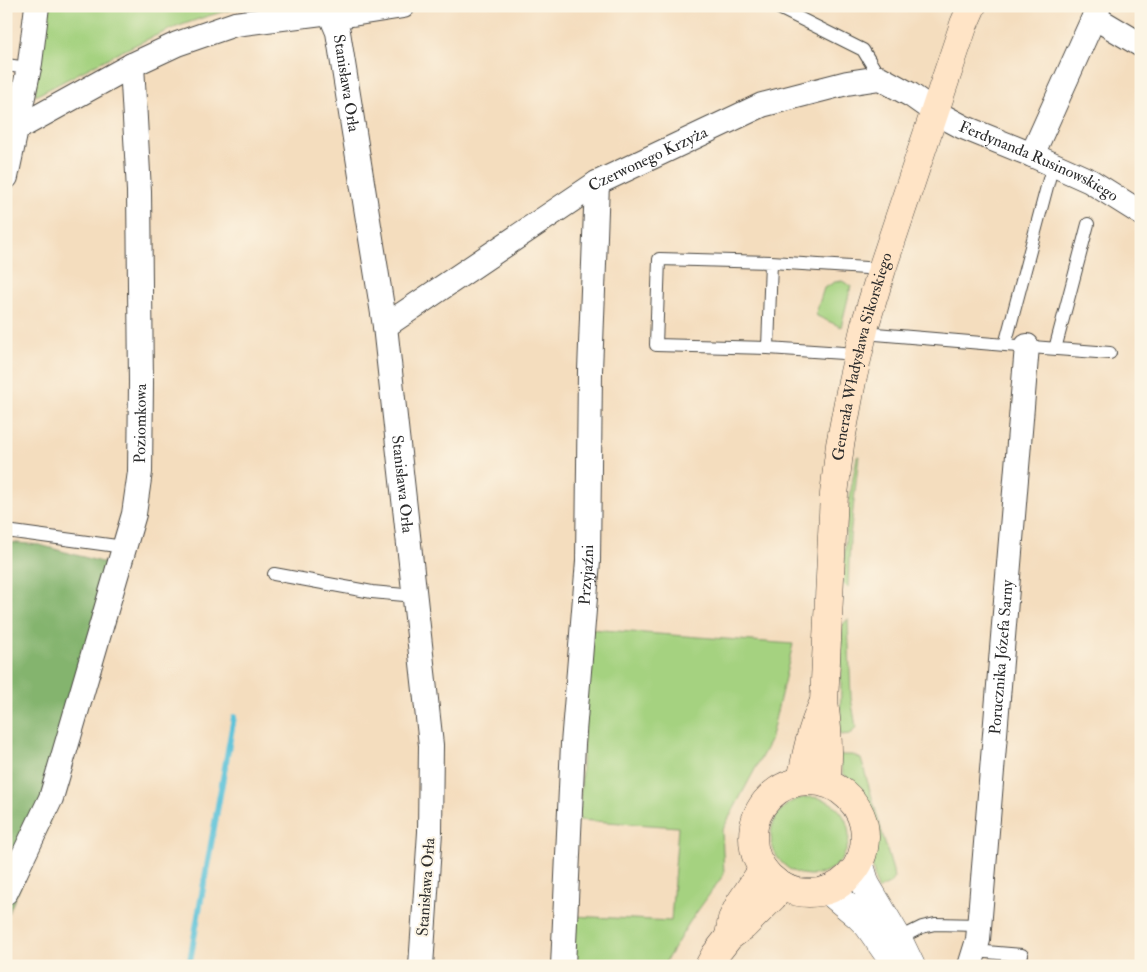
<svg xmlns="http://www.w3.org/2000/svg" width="1147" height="972" viewBox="0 0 1147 972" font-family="'IM FELL Double Pica',serif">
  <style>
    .green { fill: #a5d280; stroke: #687e56 }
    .forest { fill: #84b46e; stroke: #58704c }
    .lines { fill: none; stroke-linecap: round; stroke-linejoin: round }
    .stream { stroke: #5cc2d9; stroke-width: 6 }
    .service-casing { stroke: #494641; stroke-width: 14 }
    .minor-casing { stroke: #494641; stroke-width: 26 }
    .tertiary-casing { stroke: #494641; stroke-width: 29 }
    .secondary-casing { stroke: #494641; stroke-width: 29 }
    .service { stroke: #fff; stroke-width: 12 }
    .minor { stroke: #fff; stroke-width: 24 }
    .tertiary { stroke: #fff; stroke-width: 28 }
    .secondary { stroke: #ffe4c6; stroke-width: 28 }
    .labels { text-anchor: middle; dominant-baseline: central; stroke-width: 4; stroke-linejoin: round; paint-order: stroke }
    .street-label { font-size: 16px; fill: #2b2b2b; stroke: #fcf5e5 }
  </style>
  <rect width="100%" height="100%" fill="#fcf5e5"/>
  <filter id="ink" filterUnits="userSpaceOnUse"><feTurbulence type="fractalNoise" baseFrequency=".02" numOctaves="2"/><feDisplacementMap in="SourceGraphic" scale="10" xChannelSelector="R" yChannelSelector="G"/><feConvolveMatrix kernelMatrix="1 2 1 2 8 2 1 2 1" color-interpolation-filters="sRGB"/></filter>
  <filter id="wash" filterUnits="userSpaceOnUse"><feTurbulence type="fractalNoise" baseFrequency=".0096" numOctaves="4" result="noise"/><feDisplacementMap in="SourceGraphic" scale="20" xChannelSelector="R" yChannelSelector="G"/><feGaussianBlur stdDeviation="1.12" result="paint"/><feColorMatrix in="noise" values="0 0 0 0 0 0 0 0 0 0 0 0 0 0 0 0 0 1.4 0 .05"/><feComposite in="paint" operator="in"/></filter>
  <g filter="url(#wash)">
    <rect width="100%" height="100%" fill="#f4ddbe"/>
    <path class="green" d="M43,6H249C172,20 104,61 35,96Z
      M842,281L851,286L841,327L817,316L816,313L824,288L835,282Z
      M859,456L850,537L848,588L843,583C845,540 848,498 857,457Z
      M848,619L851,698L856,727L851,734L840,735L842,625Z
      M590,629L793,644L770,741L722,831L724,874L689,923L663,966H569L573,916L671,921L678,827L579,820Z
      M839,755H853L861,759L893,871L894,879L891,883L877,890L871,859L875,840V827L870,810L863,797L843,773Z
      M771 836a39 39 0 1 1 78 0a39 39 0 1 1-78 0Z"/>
    <path class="forest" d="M6,542L40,545L112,565L51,817L6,919Z"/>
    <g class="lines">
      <path class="stream" d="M189,966L234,717"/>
    </g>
  </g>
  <g filter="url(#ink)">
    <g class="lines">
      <defs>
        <path id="service" d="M775,6L863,50L880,78
          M6,65L28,68
          M864,333L1005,345L1053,164
          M1005,345L1110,353
          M768,348L656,345L659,259L771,262
          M1055,349L1088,224
          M858,354L768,348L771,262L882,269
          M6,531L124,547
          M274,574L372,592L415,596
          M898,939L922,927L935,924L979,925
          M974,951L1022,955"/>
        <g id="minor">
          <path id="s1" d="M327,6L338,32L385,326L431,745L430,832L421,966"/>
          <path d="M333,17L403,6"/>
          <path d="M1094,17L1141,45"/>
          <path d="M16,129L132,65L177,44L235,24L330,12"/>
          <path d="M1032,155L1099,6"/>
          <path d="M6,177L30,63L37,6"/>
          <path id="s2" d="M385,326L597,183L762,105L847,83L880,78L911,95L935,112L963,127L1032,155L1090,181L1141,213"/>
          <path id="s3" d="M6,892L51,798L134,514L140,472L141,383L139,191L132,65"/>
          <path id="s4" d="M563,966L573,744L588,561L590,371L597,183"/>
          <path id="s5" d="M970,966L978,940L1027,346"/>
        </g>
        <path id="tertiary" d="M859,862L866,885L898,939L911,966
          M828,890L858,915L868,925L891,958"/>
        <g id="secondary">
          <path d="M801,781C806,755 811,730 822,706"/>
          <circle cx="809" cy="837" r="56"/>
          <path id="s6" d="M826,783C830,756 828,730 824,702L834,494L840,445L852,381L865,325L882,269L964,24L972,6"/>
          <path d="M729,936L732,919L740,903L763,869"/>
          <path d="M709,966L715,955L729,937L744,926L773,897L782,886"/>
        </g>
      </defs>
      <use href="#service" class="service-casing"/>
      <use href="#minor" class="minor-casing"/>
      <use href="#tertiary" class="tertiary-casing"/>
      <use href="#secondary" class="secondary-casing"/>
      <use href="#service" class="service"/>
      <use href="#minor" class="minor"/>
      <use href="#tertiary" class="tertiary"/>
      <use href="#secondary" class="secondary"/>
    </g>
  </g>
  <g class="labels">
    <g class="street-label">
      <text stroke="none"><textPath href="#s1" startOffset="80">Stanisława Orła</textPath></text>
      <text stroke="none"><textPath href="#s2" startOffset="312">Czerwonego Krzyża</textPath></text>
      <text stroke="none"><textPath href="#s2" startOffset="739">Ferdynanda Rusinowskiego</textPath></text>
      <text stroke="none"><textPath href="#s6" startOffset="430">Generała Władysława Sikorskiego</textPath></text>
      <text stroke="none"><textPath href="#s3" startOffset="491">Poziomkowa</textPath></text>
      <text stroke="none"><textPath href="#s1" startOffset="485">Stanisława Orła</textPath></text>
      <text stroke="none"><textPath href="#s4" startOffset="392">Przyjaźni</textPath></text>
      <text stroke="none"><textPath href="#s5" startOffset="311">Porucznika Józefa Sarny</textPath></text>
      <text transform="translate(426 887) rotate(-86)">Stanisława Orła</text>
    </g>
  </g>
  <rect width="1147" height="972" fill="none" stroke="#fcf5e5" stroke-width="25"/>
</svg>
